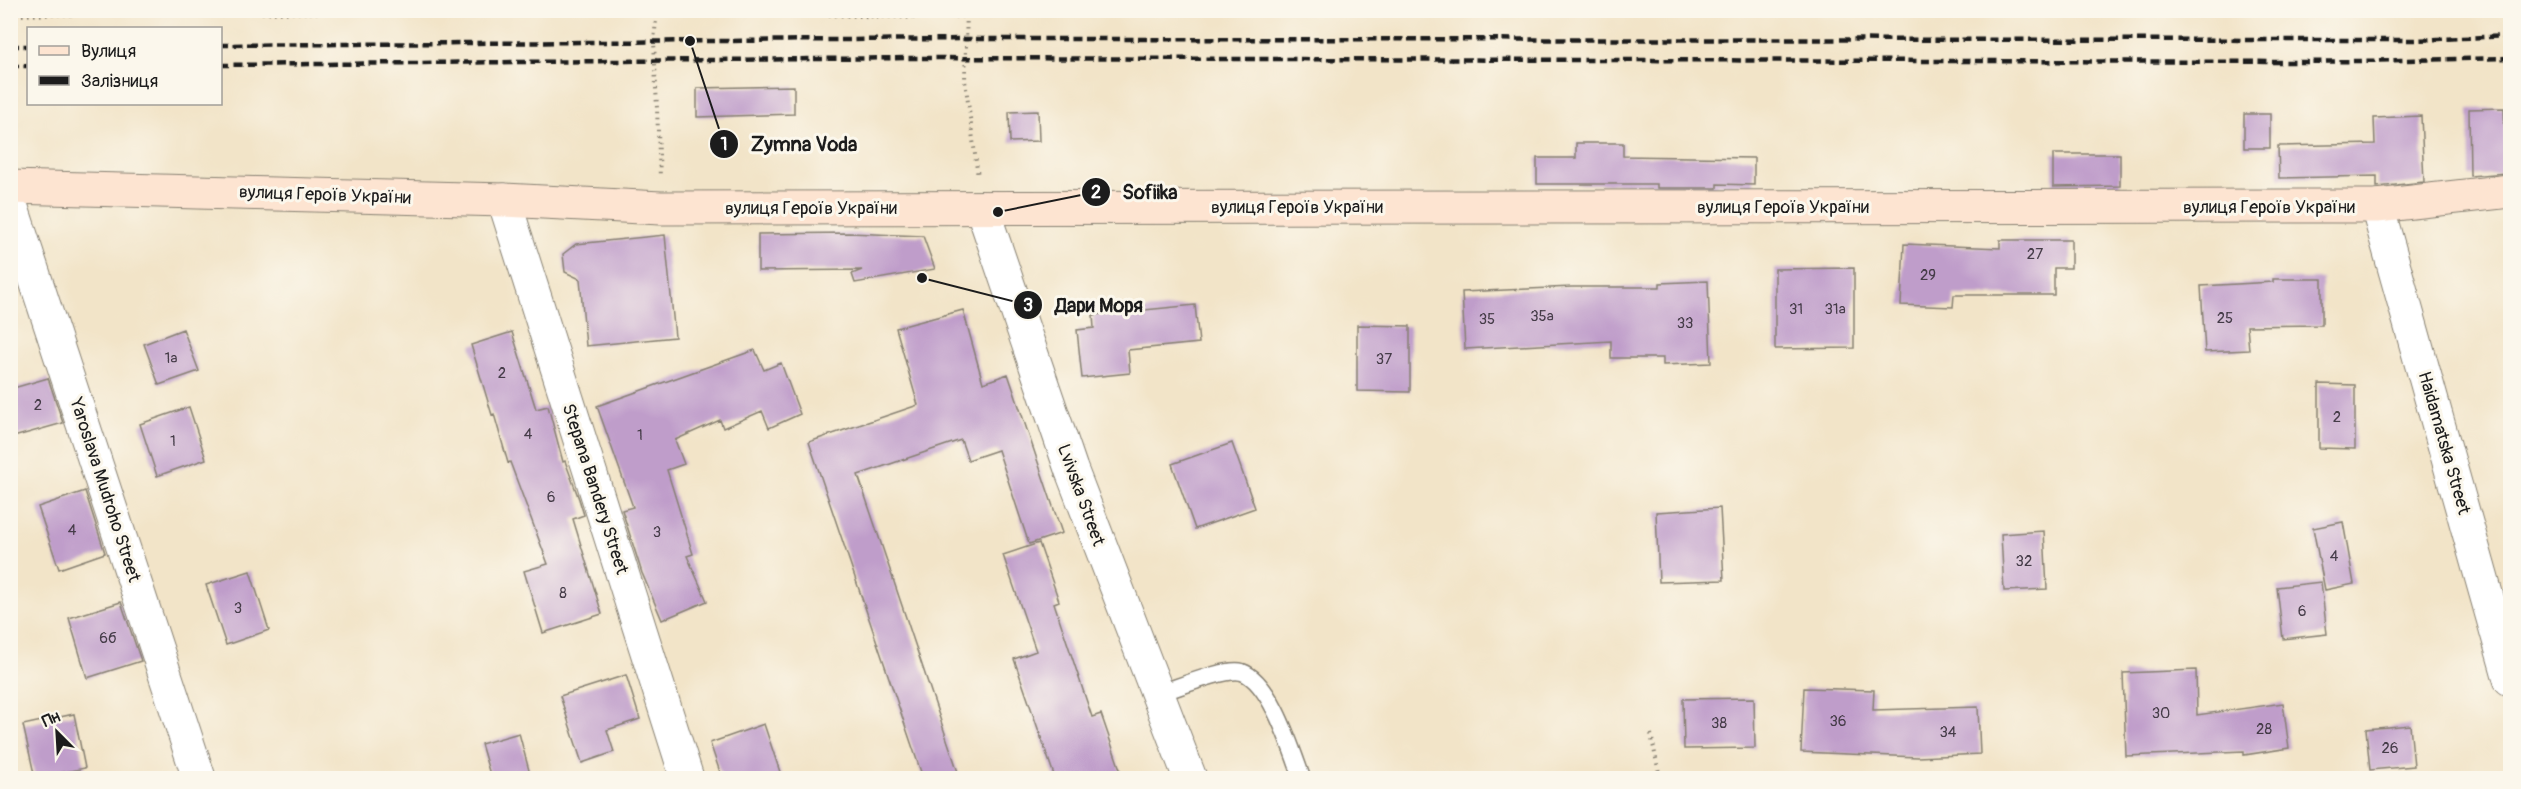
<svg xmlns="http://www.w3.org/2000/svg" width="2521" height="789" viewBox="0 0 2521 789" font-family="Pangolin,sans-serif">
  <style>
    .building { fill: #bf9dca }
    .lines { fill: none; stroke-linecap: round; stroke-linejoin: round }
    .lane-casing { stroke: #878072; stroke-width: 19 }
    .street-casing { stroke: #878072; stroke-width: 35 }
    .secondary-casing { stroke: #878072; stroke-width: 35 }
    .path { stroke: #878072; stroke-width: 4; stroke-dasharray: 1.5 4.5; stroke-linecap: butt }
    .lane { stroke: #fff; stroke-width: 16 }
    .street { stroke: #fff; stroke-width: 33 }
    .secondary { stroke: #fde4d1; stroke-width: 33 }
    .rail { stroke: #1c1c1c; stroke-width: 4.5; stroke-dasharray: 9 4.5; stroke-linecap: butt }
    .labels { text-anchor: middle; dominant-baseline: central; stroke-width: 6; stroke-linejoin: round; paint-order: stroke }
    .number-label { font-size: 15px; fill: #453c48 }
    .street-label { font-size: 18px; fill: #1c1c1c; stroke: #fbf7ec }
    .leader { fill: none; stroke: #1c1c1c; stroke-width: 2 }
    .callout-dot { fill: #1c1c1c; stroke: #fbf7ec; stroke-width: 2 }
    .mark-label { font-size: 18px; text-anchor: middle; font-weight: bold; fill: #fff }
    .callout-label { font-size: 20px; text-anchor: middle; font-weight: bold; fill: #1c1c1c; stroke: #fbf7ec; stroke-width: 6; stroke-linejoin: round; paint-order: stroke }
  </style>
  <rect width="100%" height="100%" fill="#fbf7ec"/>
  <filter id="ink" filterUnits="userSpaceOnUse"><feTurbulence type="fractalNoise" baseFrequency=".0167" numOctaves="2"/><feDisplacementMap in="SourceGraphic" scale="12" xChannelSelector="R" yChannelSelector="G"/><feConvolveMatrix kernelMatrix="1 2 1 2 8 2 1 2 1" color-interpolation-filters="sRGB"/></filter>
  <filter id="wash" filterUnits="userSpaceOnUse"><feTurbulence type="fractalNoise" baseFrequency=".008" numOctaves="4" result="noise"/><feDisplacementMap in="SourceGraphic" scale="24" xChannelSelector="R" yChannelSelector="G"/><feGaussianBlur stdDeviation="1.35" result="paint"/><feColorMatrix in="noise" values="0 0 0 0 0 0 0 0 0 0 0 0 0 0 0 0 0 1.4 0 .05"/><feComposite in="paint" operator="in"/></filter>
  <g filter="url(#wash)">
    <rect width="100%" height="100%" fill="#f2e4c8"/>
    <g id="blocks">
      <path class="building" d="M794,86V114L697,117V88Z
        M2504,108L2506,173L2470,176L2469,109Z
        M1038,111L1039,141L1010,142L1009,112Z
        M2244,114H2270V148H2244Z
        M2421,116L2424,182L2377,187V176L2279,178L2278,146L2375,144L2374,118Z
        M1576,143H1623V156L1754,158V185L1717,184V188H1657V184H1537V158H1576Z
        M2053,154H2120V186L2053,187Z
        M849,233L923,236L935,269L855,283L852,274L862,270L758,271V234Z
        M665,235L675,337L586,346L580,279L565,272L563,254L576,244Z
        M2000,240H2071V268H2054V295H1954L1953,307L1901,305L1904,244L2000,248Z
        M1854,268V348L1775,349V269Z
        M2273,279H2322V325L2247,326L2249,350L2205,352L2201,286L2273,282Z
        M1708,281L1711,363L1663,365V358H1611V341L1465,349L1462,292L1572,287H1660V283Z
        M1195,305L1199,343L1128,350L1130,373L1082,378L1077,330L1094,328L1093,315Z
        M963,310L983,383L1008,374L1062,533L1029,544L998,450L968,460L961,440L858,475L960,778H923L809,442L918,405L896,328Z
        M1357,325L1410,326V392L1357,391Z
        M183,329L199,371L159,385L144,344Z
        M512,332L536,409L548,406L563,462L565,461L579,499L584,515L573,519L602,614L543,633L524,571L548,564L510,462L508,463L494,414L492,415L471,345Z
        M755,350L764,370L781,363L800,414L769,428L762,411L723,428L720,420L675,440L684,464L667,470L693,554L687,556L707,601L662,620L642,573L622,510L633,507L597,406Z
        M48,378L63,423L10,438V389Z
        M2319,384L2355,385V449L2319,448Z
        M189,407L206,459L157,476L140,424Z
        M1232,443L1255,508L1195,529L1172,464Z
        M85,491L105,553L59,569L38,507Z
        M1720,508L1724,580L1659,582L1656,512Z
        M2343,522L2354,584L2325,590L2313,528Z
        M2044,531L2047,589L2004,591L2001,534Z
        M1039,543L1059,601L1054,603L1092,717L1101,714L1123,778H1055L1014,659L1036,651L1003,555Z
        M250,571L269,630L226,645L206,585Z
        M2321,582L2327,634L2283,639L2277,587Z
        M121,602L141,661L87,678L69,618Z
        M2196,670L2197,715L2283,703L2289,748L2244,755V751L2126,756L2123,673Z
        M626,675L640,719L607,730L614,752L582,763L560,696Z
        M1804,688L1874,690L1873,710L1978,707L1980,754L1918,757L1801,752Z
        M1754,698L1755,748L1684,749L1683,699Z
        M74,714L85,768L35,778L23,725Z
        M764,724L782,778H722L710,743Z
        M2410,725L2414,766L2370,770L2366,729Z
        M519,733L531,778H491L481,744Z"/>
    </g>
  </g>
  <g filter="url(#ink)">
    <use href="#blocks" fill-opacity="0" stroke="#878072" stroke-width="1.5"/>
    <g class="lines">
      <defs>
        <path id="lane" d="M1157,694C1174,689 1226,667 1242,672C1271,682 1292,751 1302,778"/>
        <path id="street" d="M504,200L687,778
          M10,202L199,778
          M2377,206L2510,679
          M982,208L1071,469L1190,778"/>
        <path id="secondary" d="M10,187L504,200L661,208L2377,206L2510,191"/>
      </defs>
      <use href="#lane" class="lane-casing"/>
      <use href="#street" class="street-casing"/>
      <use href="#secondary" class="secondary-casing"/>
      <path class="path" d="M657,10L654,41L660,177
        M673,10L925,18L966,16
        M967,10L965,80L978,177
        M10,15L594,10
        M1651,734L1660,778"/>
      <use href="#lane" class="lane"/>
      <use href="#street" class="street"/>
      <use href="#secondary" class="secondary"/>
      <path class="rail" d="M220,45L967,39L2415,40L2510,36
        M10,46H28
        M220,65L913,58L2306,62L2510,58
        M10,66H28"/>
    </g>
  </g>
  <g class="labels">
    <g class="number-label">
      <text x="2035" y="254">27</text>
      <text x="1928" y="275">29</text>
      <text x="1796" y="309">31</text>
      <text x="1835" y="309">31а</text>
      <text x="1542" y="316">35а</text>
      <text x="2225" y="318">25</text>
      <text x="1487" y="319">35</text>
      <text x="1685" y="323">33</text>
      <text x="171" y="358">1а</text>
      <text x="1384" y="359">37</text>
      <text x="502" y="373">2</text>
      <text x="38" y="405">2</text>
      <text x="2337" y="417">2</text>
      <text x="528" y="434">4</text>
      <text x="640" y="435">1</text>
      <text x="173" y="441">1</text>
      <text x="551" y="497">6</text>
      <text x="72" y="530">4</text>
      <text x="657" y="532">3</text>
      <text x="2334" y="556">4</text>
      <text x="2024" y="561">32</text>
      <text x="563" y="593">8</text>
      <text x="238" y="608">3</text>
      <text x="2302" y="611">6</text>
      <text x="108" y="638">6б</text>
      <text x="2161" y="713">30</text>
      <text x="1838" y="721">36</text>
      <text x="1719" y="723">38</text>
      <text x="2264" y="729">28</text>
      <text x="1948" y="732">34</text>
      <text x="2390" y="748">26</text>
    </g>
    <g class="street-label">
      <text transform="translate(325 195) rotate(2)">вулиця Героїв України</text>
      <text x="1297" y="207">вулиця Героїв України</text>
      <text x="1783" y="207">вулиця Героїв України</text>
      <text x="2269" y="207">вулиця Героїв України</text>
      <text x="811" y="208">вулиця Героїв України</text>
      <text transform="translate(2444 443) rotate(74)">Haidamatska Street</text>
      <text transform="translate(595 489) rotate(72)">Stepana Bandery Street</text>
      <text transform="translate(105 490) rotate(72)">Yaroslava Mudroho Street</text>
      <text transform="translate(1081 495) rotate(70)">Lvivska Street</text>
    </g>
  </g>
  <path class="leader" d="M690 41L724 144M998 212L1096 192M922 278L1028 305"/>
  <g class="callout-dot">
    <circle cx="690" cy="41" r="6"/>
    <circle cx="998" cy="212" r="6"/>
    <circle cx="922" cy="278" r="6"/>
    <circle cx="724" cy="144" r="15"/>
    <circle cx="1096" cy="192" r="15"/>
    <circle cx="1028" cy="305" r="15"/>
  </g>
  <g class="mark-label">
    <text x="724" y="150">1</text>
    <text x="1096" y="198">2</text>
    <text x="1028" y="311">3</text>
  </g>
  <g class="callout-label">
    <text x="804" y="151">Zymna Voda</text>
    <text x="1150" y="199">Sofiika</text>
    <text x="1099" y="312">Дари Моря</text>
  </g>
  <rect width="2521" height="789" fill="none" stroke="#fbf7ec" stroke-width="36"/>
  <rect x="27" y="27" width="195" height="78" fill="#fbf7ec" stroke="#a29f99" stroke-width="1.5"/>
  <rect x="39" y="46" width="30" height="9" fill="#fde4d1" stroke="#a29f99" stroke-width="1.5"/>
  <text x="81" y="57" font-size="18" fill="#1c1c1c">Вулиця</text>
  <rect x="39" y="76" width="30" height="9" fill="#1c1c1c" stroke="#a29f99" stroke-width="1.5"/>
  <text x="81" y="87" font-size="18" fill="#1c1c1c">Залізниця</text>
  <g transform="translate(57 732) rotate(336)" stroke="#fbf7ec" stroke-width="4.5" paint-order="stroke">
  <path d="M0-4.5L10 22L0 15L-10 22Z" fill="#1c1c1c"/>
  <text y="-9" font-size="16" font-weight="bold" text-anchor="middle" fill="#1c1c1c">Пн</text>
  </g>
</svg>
